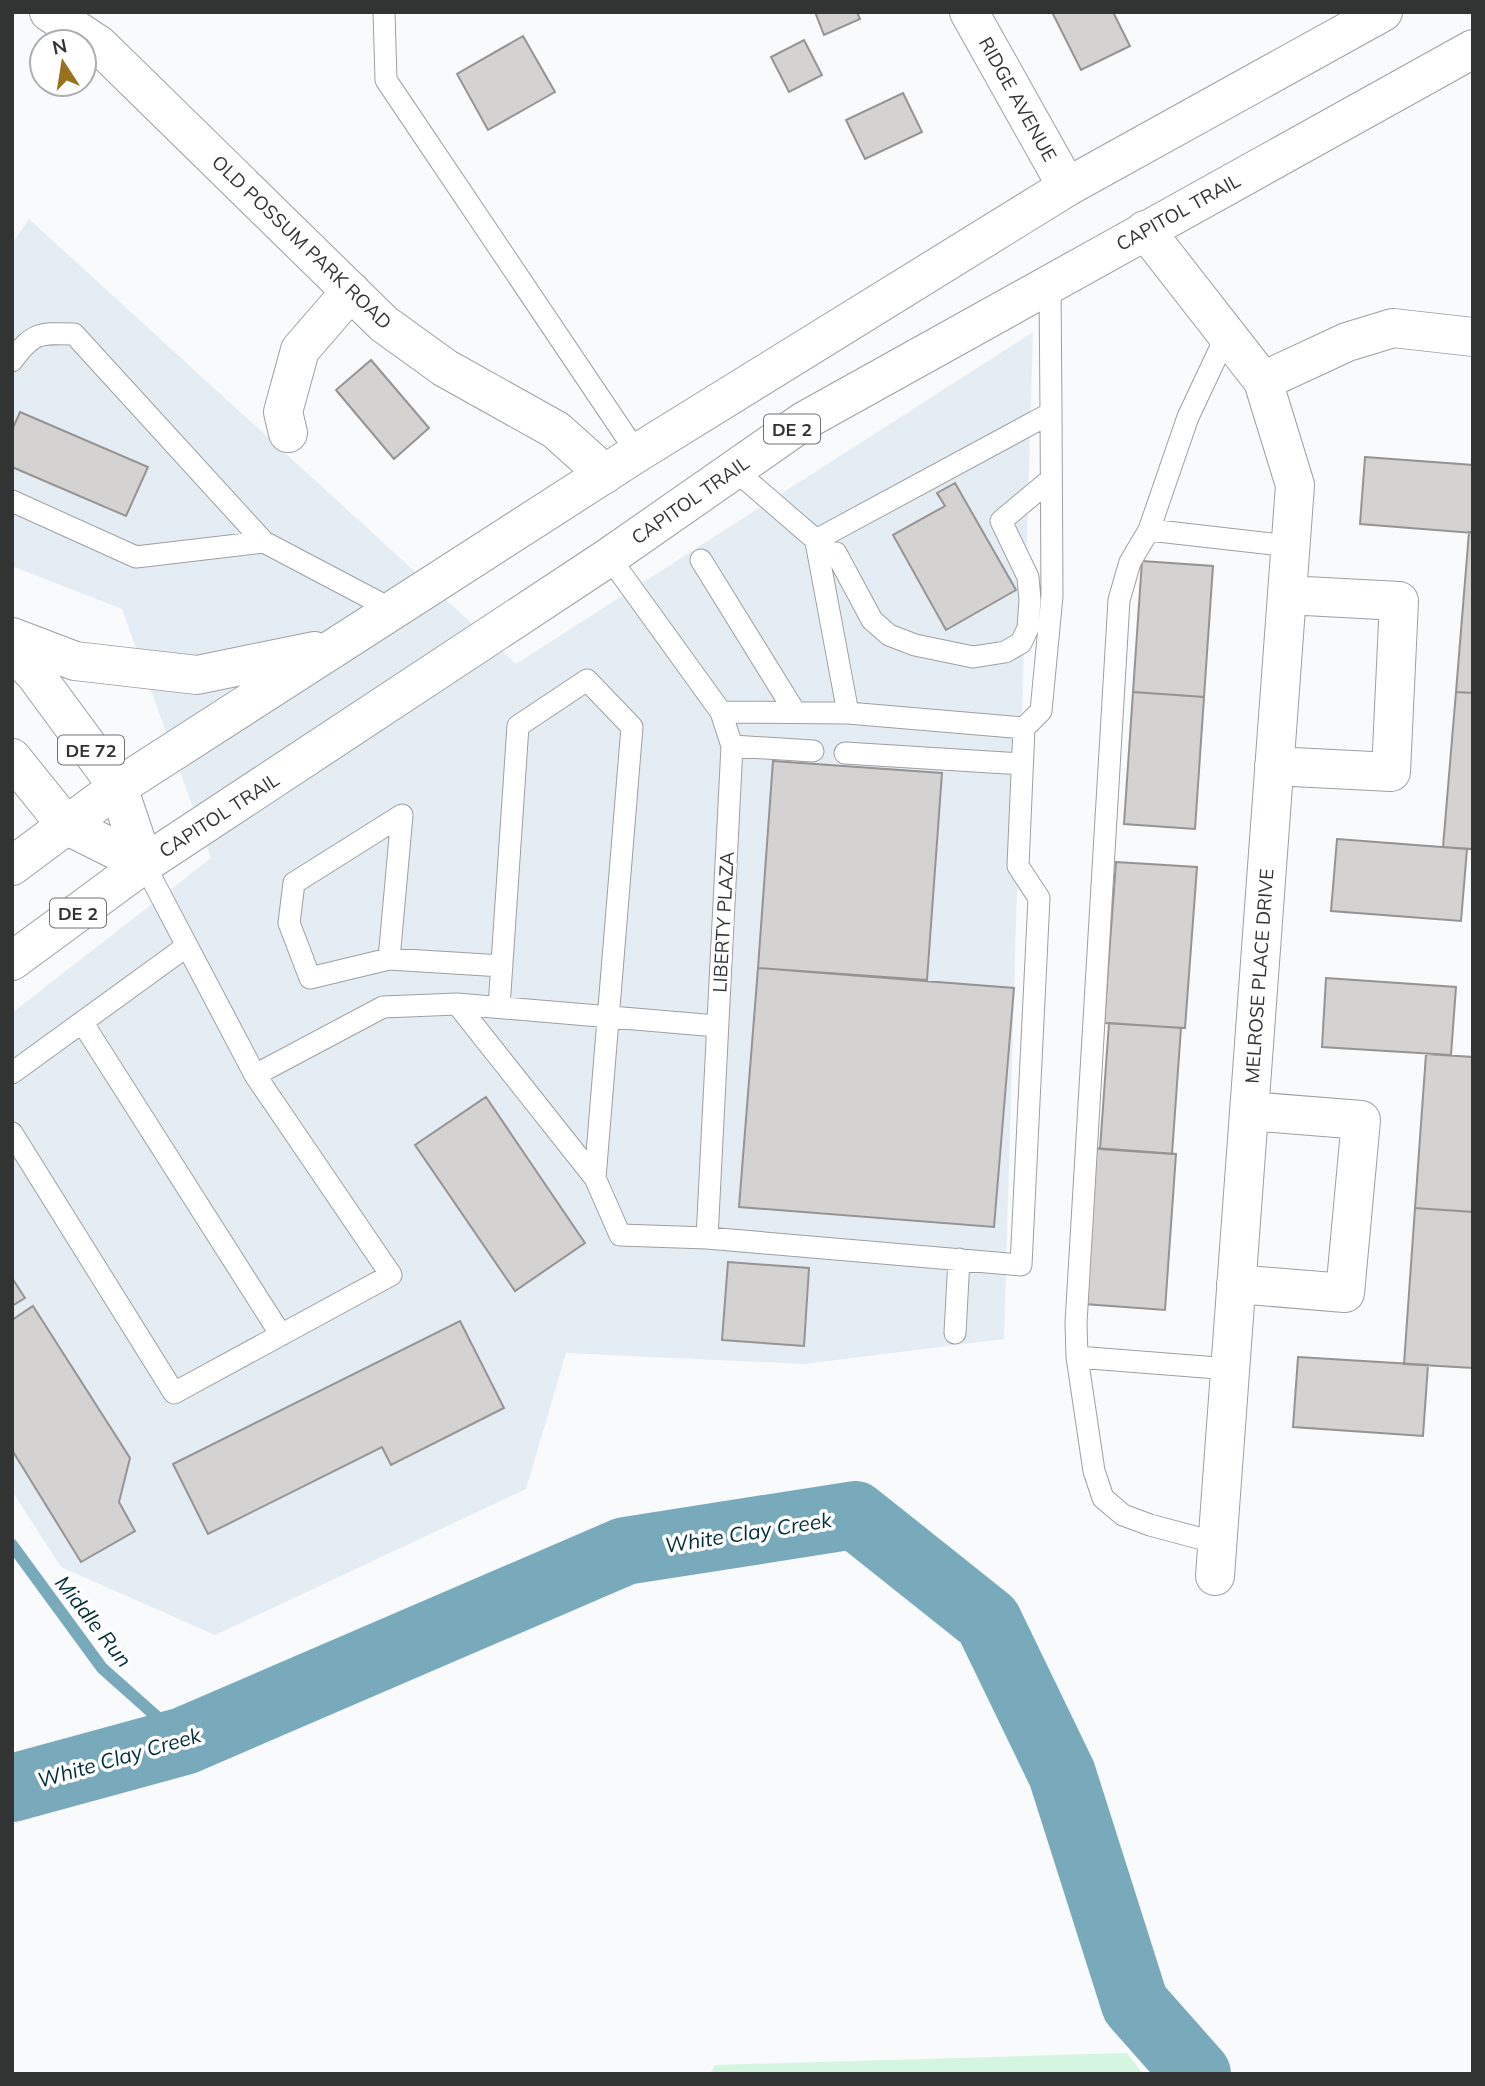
<svg xmlns="http://www.w3.org/2000/svg" width="1485" height="2086" viewBox="0 0 1485 2086" font-family="Mulish,sans-serif">
  <style>
    .built { fill: #e5edf4 }
    .green { fill: #d4f5e0 }
    .lines { fill: none; stroke-linecap: round; stroke-linejoin: round }
    .stream { stroke: #79aabb; stroke-width: 12 }
    .river { stroke: #79aabb; stroke-width: 68 }
    .building { fill: #d5d3d1; stroke: #969493; stroke-width: 2 }
    .service-casing { stroke: #9d9fa0; stroke-width: 23 }
    .minor-casing { stroke: #9d9fa0; stroke-width: 40 }
    .primary-casing { stroke: #9d9fa0; stroke-width: 40 }
    .service { stroke: #fff; stroke-width: 21 }
    .minor { stroke: #fff; stroke-width: 38 }
    .primary { stroke: #fff; stroke-width: 38 }
    .labels { text-anchor: middle; dominant-baseline: central; stroke-width: 7; stroke-linejoin: round; paint-order: stroke }
    .shield { fill: #fff; stroke: #707070; stroke-width: 2 }
    .shield-label { font-size: 18px; font-weight: bold; fill: #323333 }
    .street-label { font-size: 19px; fill: #323333; stroke: #fff }
    .water-label { font-size: 21px; font-style: italic; fill: #002e3c; stroke: #fff }
  </style>
  <rect width="100%" height="100%" fill="#f8fafc"/>
  <path class="built" d="M29,219L516,664L1033,332L1004,1339L804,1364L566,1353L526,1489L215,1635L61,1567L12,1491V1013L211,858L122,609L12,566V244Z"/>
  <path class="green" d="M1127,2053L1143,2074H710L715,2065Z"/>
  <g class="lines">
    <path class="stream" d="M12,1545L102,1668L184,1741"/>
    <path class="river" d="M12,1788L184,1741L625,1551L855,1515L988,1621L1062,1774L1135,2004L1197,2074"/>
  </g>
  <path class="building" d="M815,12H857L860,19L824,35Z
    M1052,12H1113L1130,46L1081,70Z
    M523,36L555,92L488,130L457,74Z
    M804,40L822,75L789,92L771,57Z
    M903,93L922,132L865,159L846,120Z
    M371,360L429,428L394,459L336,390Z
    M20,412L148,467L126,516L12,467V430Z
    M1365,457L1473,465V533L1360,524Z
    M955,483L1016,590L946,630L893,535L945,506L937,493Z
    M1469,532L1473,533V693L1456,692Z
    M1142,561L1213,566L1204,697L1133,692Z
    M1133,692L1204,697L1195,829L1124,824Z
    M1456,692L1473,693V849L1443,847Z
    M773,761L942,773L927,980L758,968Z
    M1337,839L1467,849L1461,921L1331,911Z
    M1116,862L1197,867L1185,1028L1104,1023Z
    M758,968L1014,988L994,1227L739,1207Z
    M1326,978L1456,987L1451,1055L1322,1047Z
    M1109,1023L1181,1028L1172,1154L1100,1149Z
    M1426,1054L1473,1057V1212L1415,1208Z
    M486,1097L585,1243L515,1291L415,1145Z
    M1095,1148L1176,1154L1165,1310L1084,1304Z
    M1415,1208L1473,1212V1368L1404,1364Z
    M728,1262L809,1268L804,1346L722,1340Z
    M12,1278L25,1298L12,1306Z
    M33,1306L130,1458L119,1502L135,1531L81,1562L12,1450V1320Z
    M460,1321L504,1408L391,1465L382,1447L208,1534L173,1464Z
    M1298,1357L1428,1365L1423,1436L1293,1427Z"/>
  <g class="lines">
    <defs>
      <path id="service" d="M384,12L386,80L637,453
        M12,361C33,332 39,333 74,334L264,542L393,610
        M735,470L816,540L1051,413L1050,283
        M12,501L136,557L264,542
        M1149,530L1290,546
        M820,554L836,553L872,620L889,635L915,645L973,657L1005,652L1021,643L1028,628L1030,600L1028,577L1001,521L1050,480
        M701,560L795,712
        M721,712L848,713L816,542
        M848,713L1024,728L1041,711L1052,596L1051,413
        M732,746L813,751
        M845,753L1021,764
        M389,959L310,978L289,923L294,883L402,815L389,959L502,966
        M457,1004L717,1026
        M499,1007L518,726L587,680L632,727L595,1178
        M82,1022L281,1335
        M12,1073L187,946
        M255,1075L383,1007L457,1004L595,1178L620,1235L707,1238L732,746L721,712L609,557
        M12,1133L174,1393L391,1275L255,1075L144,864
        M707,1238L1021,1265L1039,898L1018,866L1024,728
        M955,1333L959,1259
        M1077,1357L1230,1369
        M1217,1543L1150,1525L1123,1515L1103,1498L1094,1471L1077,1357L1076,1323L1119,600L1130,562L1149,530L1188,417L1227,334"/>
      <path id="minor" d="M49,12L99,45L384,324L445,368L556,430L605,474
        M969,12L1067,187
        M1145,230L1263,381L1295,485L1215,1576
        M1263,381L1347,342L1393,328L1473,337
        M288,433L283,412L300,350L351,291
        M1274,766L1391,772L1399,601L1287,595
        M1236,1284L1345,1293L1361,1120L1249,1111"/>
      <path id="primary" d="M12,637L75,661L197,675L314,651
        M12,651L34,673L118,787L144,864
        M12,758L66,825L144,864
        M12,866L118,787L637,453L1067,187L1383,12
        M12,961L144,864L609,557L804,421L1473,49"/>
    </defs>
    <use href="#service" class="service-casing"/>
    <use href="#minor" class="minor-casing"/>
    <use href="#primary" class="primary-casing"/>
    <use href="#service" class="service"/>
    <use href="#minor" class="minor"/>
    <use href="#primary" class="primary"/>
  </g>
  <g class="labels">
    <g class="shield">
      <rect x="764" y="414.5" width="56" height="29" rx="5"/>
      <rect x="58" y="735.5" width="66" height="29" rx="5"/>
      <rect x="50" y="898.5" width="56" height="29" rx="5"/>
    </g>
    <g class="shield-label">
      <text x="792" y="429">DE 2</text>
      <text x="91" y="750">DE 72</text>
      <text x="78" y="913">DE 2</text>
    </g>
    <g class="street-label">
      <text transform="translate(1018 99) rotate(61)">RIDGE AVENUE</text>
      <text transform="translate(1178 212) rotate(-29)">CAPITOL TRAIL</text>
      <text transform="translate(302 242) rotate(44)">OLD POSSUM PARK ROAD</text>
      <text transform="translate(690 500) rotate(-35)">CAPITOL TRAIL</text>
      <text transform="translate(219 815) rotate(-33)">CAPITOL TRAIL</text>
      <text transform="translate(723 922) rotate(-87)">LIBERTY PLAZA</text>
      <text transform="translate(1259 976) rotate(-86)">MELROSE PLACE DRIVE</text>
    </g>
    <g class="water-label">
      <text transform="translate(748 1532) rotate(-9)">White Clay Creek</text>
      <text transform="translate(94 1621) rotate(52)">Middle Run</text>
      <text transform="translate(119 1757) rotate(-16)">White Clay Creek</text>
    </g>
  </g>
  <rect width="1485" height="2086" fill="none" stroke="#323333" stroke-width="28"/>
  <g transform="translate(63 63) rotate(348)"><circle r="33" fill="#ffffff" stroke="#adadad" stroke-width="2"/>
  <path d="M0-5L12 26L0 18L-12 26Z" fill="#97711b"/>
  <text y="-10" font-size="19" font-weight="bold" text-anchor="middle" fill="#323333">N</text>
  </g>
</svg>
